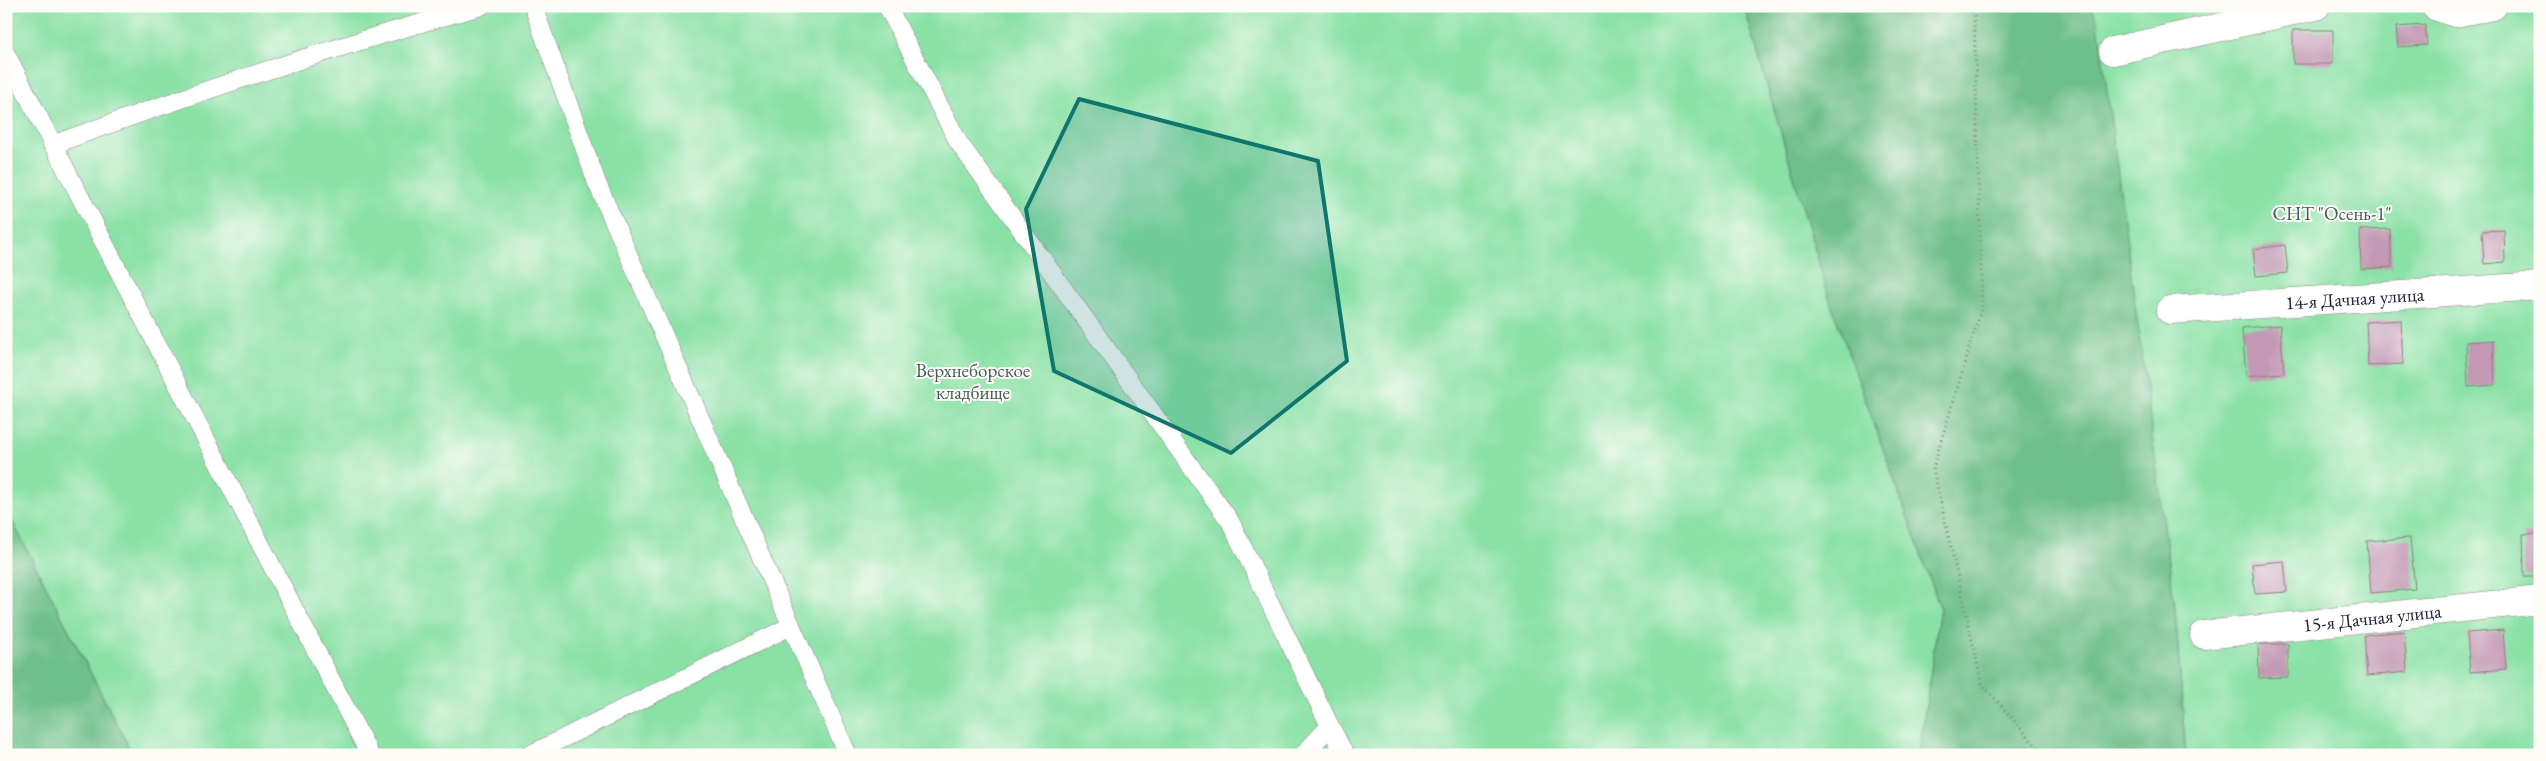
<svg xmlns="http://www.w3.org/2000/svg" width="2546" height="761" viewBox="0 0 2546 761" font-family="'EB Garamond',serif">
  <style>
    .green { fill: #89e1a5; stroke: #568270 }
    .forest { fill: #6ebf8a; stroke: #487062 }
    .building { fill: #c298b4 }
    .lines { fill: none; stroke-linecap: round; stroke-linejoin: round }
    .lane-casing { stroke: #88827f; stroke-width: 19 }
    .street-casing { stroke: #88827f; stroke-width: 29 }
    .path { stroke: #88827f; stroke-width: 3; stroke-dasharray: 1 4; stroke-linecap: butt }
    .lane { stroke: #fff; stroke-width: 18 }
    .street { stroke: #fff; stroke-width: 28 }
    .marked { fill: #0f766e; fill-opacity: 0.2; stroke: #0f766e; stroke-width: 4; stroke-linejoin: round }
    .labels { text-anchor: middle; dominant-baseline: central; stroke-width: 4; stroke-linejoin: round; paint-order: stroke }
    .park-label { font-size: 19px; fill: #415b5b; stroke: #fdfcf7 }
    .street-label { font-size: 19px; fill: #22223b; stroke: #fdfcf7 }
  </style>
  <rect width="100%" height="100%" fill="#fdfcf7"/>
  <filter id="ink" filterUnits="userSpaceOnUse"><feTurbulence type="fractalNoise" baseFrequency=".02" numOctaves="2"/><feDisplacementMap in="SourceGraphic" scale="10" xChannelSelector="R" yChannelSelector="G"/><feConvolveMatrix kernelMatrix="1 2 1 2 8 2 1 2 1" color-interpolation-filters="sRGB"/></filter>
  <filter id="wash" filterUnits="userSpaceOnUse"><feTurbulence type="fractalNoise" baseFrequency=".0096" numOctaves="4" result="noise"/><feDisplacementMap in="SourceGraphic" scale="20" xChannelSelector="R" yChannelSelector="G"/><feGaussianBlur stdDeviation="1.12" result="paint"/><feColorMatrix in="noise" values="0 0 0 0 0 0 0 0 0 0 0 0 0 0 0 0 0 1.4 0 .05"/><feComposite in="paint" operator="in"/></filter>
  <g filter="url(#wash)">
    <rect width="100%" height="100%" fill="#efe2c3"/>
    <path class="green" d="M6,6H1744L1831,304L1940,607L1919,755H133L6,509Z
      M2091,6H2540V755H2186L2175,608Z"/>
    <path class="forest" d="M1744,6H2091L2098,22L2175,608L2186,755H1919L1940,607L1831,304Z
      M6,509L133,755H6Z"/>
    <g id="blocks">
      <path class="building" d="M2425,25L2427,45L2398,47L2396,27Z
        M2293,30H2333V64H2293Z
        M2390,229L2392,267L2361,269L2360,230Z
        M2504,230L2505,262L2484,264L2482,231Z
        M2285,245L2288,273L2256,276L2253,249Z
        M2401,320L2403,364L2368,366L2366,322Z
        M2280,325L2284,373L2246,376L2242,328Z
        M2493,340L2495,385L2468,387L2466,342Z
        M2523,534H2540V576H2524Z
        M2410,538L2415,589L2371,593L2367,541Z
        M2284,561L2287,592L2255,594L2252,564Z
        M2503,630L2506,669L2470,672L2467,633Z
        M2404,631L2407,672L2367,676L2364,635Z
        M2258,644H2288V677L2259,678Z"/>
    </g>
  </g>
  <g filter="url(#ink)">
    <use href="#blocks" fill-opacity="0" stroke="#88827f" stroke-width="1"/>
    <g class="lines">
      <defs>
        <path id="lane" d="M533,6L597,183L848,755
          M887,6L959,143L1230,521L1330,726L1303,755
          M6,54L370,755
          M52,145C193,93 336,46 481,6
          M1330,726L1345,755
          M529,755L791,626"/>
        <g id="street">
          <path d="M2435,6L2455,13L2493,6"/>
          <path d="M2113,51L2316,6"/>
          <path id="s1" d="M2170,310L2540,286"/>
          <path id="s2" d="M2204,635L2540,600"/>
        </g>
      </defs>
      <use href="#lane" class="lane-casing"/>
      <use href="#street" class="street-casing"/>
      <path class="path" d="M1971,6L1974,16L1982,307L1933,468L1982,684L2044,755"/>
      <use href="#lane" class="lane"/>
      <use href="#street" class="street"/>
    </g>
  </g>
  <path class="marked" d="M1079,99L1318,161L1347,361L1231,453L1054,371L1026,209Z"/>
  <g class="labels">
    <g class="park-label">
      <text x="2332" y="213">СНТ "Осень-1"</text>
      <text x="973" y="370">Верхнеборское<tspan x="973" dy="22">кладбище</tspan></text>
    </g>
    <g class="street-label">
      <text stroke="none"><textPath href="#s1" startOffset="185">14-я Дачная улица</textPath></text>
      <text stroke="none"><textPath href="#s2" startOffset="169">15-я Дачная улица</textPath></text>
    </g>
  </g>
  <rect width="2546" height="761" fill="none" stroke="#fdfcf7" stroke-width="25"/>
</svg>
